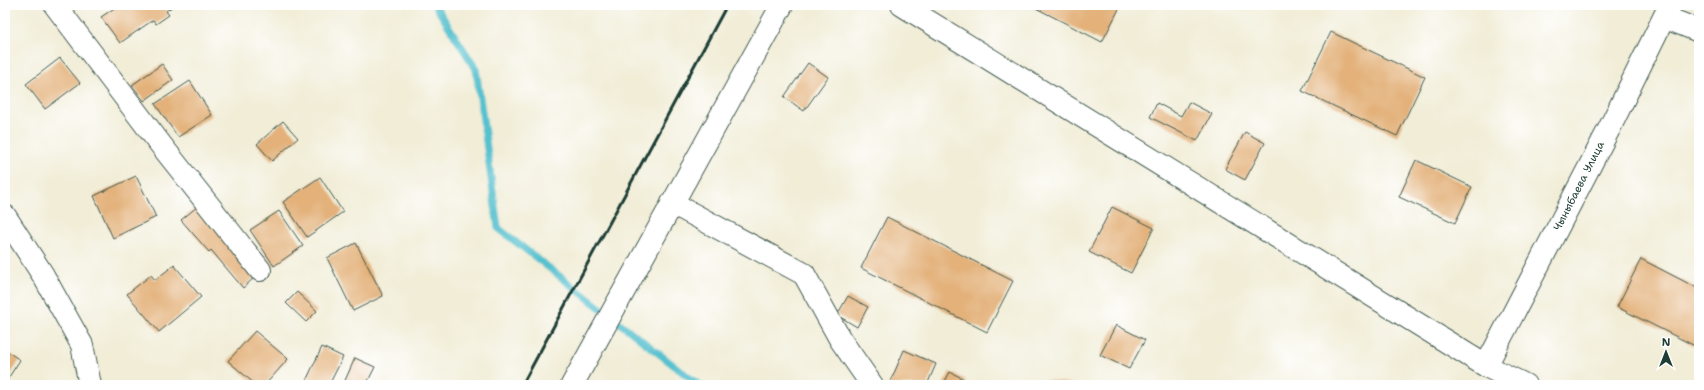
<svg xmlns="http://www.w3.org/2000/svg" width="1704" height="390" viewBox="0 0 1704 390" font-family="'Shantell Sans',sans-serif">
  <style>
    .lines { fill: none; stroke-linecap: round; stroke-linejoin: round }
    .stream { stroke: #56c1cf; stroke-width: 7 }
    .building { fill: #e3b179 }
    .minor-casing { stroke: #3e574c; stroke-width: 24 }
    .minor { stroke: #fff; stroke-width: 22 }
    .rail { stroke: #1f3d34; stroke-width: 3 }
    .labels { text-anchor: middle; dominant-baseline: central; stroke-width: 3.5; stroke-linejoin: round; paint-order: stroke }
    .street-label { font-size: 11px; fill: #1f3d34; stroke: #fff }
  </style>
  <rect width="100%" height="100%" fill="#fff"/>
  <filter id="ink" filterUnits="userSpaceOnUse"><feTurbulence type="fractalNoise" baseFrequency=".025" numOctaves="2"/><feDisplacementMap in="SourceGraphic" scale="8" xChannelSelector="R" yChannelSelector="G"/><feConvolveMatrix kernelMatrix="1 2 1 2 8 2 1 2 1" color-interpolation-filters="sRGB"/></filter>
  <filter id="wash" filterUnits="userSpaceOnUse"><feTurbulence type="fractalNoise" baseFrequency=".012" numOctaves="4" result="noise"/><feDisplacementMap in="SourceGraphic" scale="16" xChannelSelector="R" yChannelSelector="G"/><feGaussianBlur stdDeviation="0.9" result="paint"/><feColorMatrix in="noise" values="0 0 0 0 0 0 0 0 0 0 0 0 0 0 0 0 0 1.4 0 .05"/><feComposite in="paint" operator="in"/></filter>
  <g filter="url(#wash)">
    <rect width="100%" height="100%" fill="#f1edd7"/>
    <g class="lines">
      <path class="stream" d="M435,5L476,69L498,228L699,385"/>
    </g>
    <g id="blocks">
      <path class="building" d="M119,5H175L166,11L169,15L156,24L153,20L120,43L101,17Z
        M1030,5H1121L1102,42Z
        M1331,32L1425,77L1397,136L1302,91Z
        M60,58L80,83L45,109L26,84Z
        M808,63L828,77L804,111L784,97Z
        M162,64L173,80L144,101L132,85Z
        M190,81L212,115L178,137L155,104Z
        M1189,102L1212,114L1197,141L1150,117L1157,103L1181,116Z
        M283,121L298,138L272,161L257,144Z
        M1245,132L1265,143L1245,180L1225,169Z
        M1416,160L1472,187L1455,223L1399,197Z
        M136,176L156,217L113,238L94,196Z
        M320,177L343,212L307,237L283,202Z
        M198,206L257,275L243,288L211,250L209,252L181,220Z
        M1112,207L1154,228L1131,273L1089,252Z
        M279,211L303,246L274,266L250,230Z
        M887,217L1013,281L987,332L861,268Z
        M356,243L383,296L353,311L327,258Z
        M1641,259L1699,289V348L1617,307Z
        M174,265L201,297L159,332L127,294L151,275L155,280Z
        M297,292L317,311L306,322L286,303Z
        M848,296L868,307L857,327L837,315Z
        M1116,325L1145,340L1129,369L1100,355Z
        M255,331L288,359L265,385H256L228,361Z
        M322,347L343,357L329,385H304Z
        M5,350L20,360L5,383Z
        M904,350L936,364L927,385H889Z
        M355,358L375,367L366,385H343Z
        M950,372L966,380L963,385H943Z
        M1048,380L1072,384V385H1047Z"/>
    </g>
  </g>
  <g filter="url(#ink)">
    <use href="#blocks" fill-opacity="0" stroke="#3e574c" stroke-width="1"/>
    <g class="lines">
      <defs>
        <path id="minor" d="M55,5L161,145L260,270
          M902,5L1486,366L1525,385
          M1664,17L1699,31
          M672,203L804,274L840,339L872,385
          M5,216L43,275L82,345L90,385
          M1486,366L1610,127L1670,5
          M572,385L782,5"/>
      </defs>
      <use href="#minor" class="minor-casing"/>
      <use href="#minor" class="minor"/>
      <path class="rail" d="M522,385L727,5"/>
    </g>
  </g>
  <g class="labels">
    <g class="street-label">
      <text transform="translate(1579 186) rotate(-63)">Чыныбаева Улица</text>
    </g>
  </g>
  <rect width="1704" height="390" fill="none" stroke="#fff" stroke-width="20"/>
  <g transform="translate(1666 352)" stroke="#ffffff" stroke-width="3" paint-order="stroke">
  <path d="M0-3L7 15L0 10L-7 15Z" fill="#1f3d34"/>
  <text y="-6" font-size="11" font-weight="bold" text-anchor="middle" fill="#1f3d34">N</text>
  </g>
</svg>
